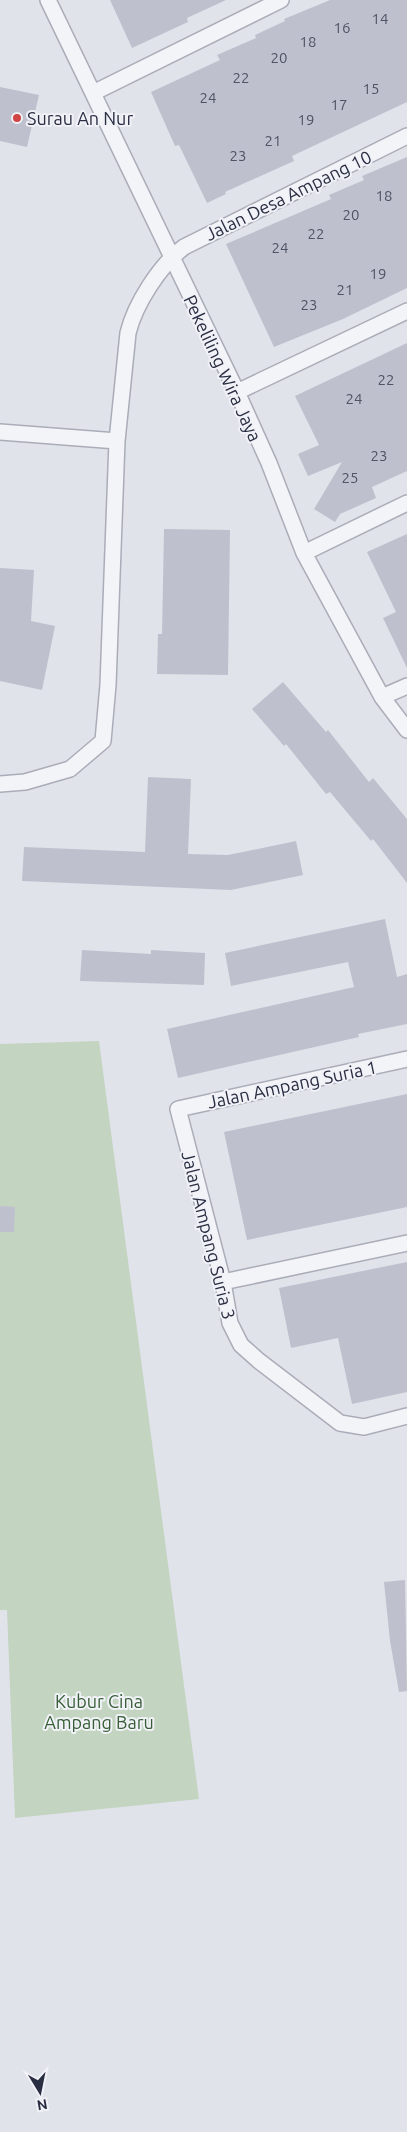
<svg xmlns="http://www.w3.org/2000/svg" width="407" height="2132" viewBox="0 0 407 2132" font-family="Ubuntu,sans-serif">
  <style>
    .green { fill: #c3d4c1 }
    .building { fill: #bec1cd }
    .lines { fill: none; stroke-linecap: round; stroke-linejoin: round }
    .street-casing { stroke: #aaadb8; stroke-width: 18 }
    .street { stroke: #f3f4f8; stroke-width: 15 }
    .poi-dot { fill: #d14443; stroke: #f0f2f7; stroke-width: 2 }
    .labels { text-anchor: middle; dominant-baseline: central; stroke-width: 4; stroke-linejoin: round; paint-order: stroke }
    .number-label { font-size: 15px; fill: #4e5365 }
    .poi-label { font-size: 18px; fill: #292e42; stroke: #f0f2f7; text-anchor: start }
    .street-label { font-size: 18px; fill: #292e42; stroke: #f0f2f7 }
    .park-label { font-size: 18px; fill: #375e36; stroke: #f0f2f7 }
  </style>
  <rect width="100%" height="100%" fill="#e1e3ea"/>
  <path class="green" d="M99,1041L199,1799L15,1818L7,1610H0V1044Z"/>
  <path class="building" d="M110,0H226L187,18L188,22L132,48Z
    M330,0H407V102L292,156L294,161L225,192L226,194L207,203L179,145L175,146L151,92L220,60L217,55L256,38L255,35L285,21L284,19Z
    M0,87L39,95L27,147L0,141Z
    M407,157V288L343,319L274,347L226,244L331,199L329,195L364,180L362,176Z
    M407,343V471L372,487L376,498L340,514L335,522L314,509L342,462L308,476L298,454L319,445L295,396Z
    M164,529L230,530L228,675L157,674L158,634H162Z
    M407,534V668L383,618L396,612L367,552Z
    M0,568L34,570L31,621L55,626L42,690L0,681Z
    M283,682L326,732L328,730L369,782L373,778L407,819V883L373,839L371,841L330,792L326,794L286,744L284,746L252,709Z
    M148,777L191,779L188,854L228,855L296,841L303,875L231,890L22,881L24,847L145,852Z
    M385,919L397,977L407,974V1024L358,1034L359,1037L178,1078L167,1029L354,987L348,962L231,986L225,953Z
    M82,950L151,954V950L205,953L204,985L80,981Z
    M407,1094V1207L247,1240L224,1132Z
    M0,1206L15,1207L14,1232H0Z
    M407,1262V1392L352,1404L338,1338L291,1348L279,1288Z
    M405,1580L407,1691L399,1692L390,1641L384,1582Z"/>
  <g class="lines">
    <defs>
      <path id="street" d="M48,0L237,392L269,463L304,553L382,697L407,730
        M93,93L281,0
        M237,392L407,311
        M0,432L117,441
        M304,553L407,503
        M382,697L407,686
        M0,784L25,782L70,769L103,741L108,685L117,441L128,333C135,304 160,265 184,247L407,136
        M407,1059L178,1109L223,1282L230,1323L241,1345L259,1361L340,1423L364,1427L407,1416
        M223,1282L407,1243"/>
    </defs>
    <use href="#street" class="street-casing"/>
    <use href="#street" class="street"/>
  </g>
  <circle class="poi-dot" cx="17" cy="118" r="5"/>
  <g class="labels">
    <g class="number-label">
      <text x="380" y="18">14</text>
      <text x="342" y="27">16</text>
      <text x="308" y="41">18</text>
      <text x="279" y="57">20</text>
      <text x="241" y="77">22</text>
      <text x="371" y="88">15</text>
      <text x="208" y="97">24</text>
      <text x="339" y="104">17</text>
      <text x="306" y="119">19</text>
      <text x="273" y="140">21</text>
      <text x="238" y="155">23</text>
      <text x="384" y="195">18</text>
      <text x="351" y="214">20</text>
      <text x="316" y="233">22</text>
      <text x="280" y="247">24</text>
      <text x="378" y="273">19</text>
      <text x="345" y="289">21</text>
      <text x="309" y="304">23</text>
      <text x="386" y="379">22</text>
      <text x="354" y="398">24</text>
      <text x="379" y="455">23</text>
      <text x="350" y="477">25</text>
    </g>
    <g class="poi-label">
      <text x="27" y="118">Surau An Nur</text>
    </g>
    <g class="street-label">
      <text transform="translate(288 195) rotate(-26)">Jalan Desa Ampang 10</text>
      <text transform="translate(223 368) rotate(65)">Pekeliling Wira Jaya</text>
      <text transform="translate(292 1084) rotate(-12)">Jalan Ampang Suria 1</text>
      <text transform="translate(209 1235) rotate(76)">Jalan Ampang Suria 3</text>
    </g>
    <g class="park-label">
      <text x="99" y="1701">Kubur Cina<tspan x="99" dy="21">Ampang Baru</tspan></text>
    </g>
  </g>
  <g transform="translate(40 2092) rotate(170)" stroke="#f0f2f7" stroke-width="4" paint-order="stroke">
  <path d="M0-4L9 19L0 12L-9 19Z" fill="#292e42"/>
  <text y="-8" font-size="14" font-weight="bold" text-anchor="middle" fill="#292e42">N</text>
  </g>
</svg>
